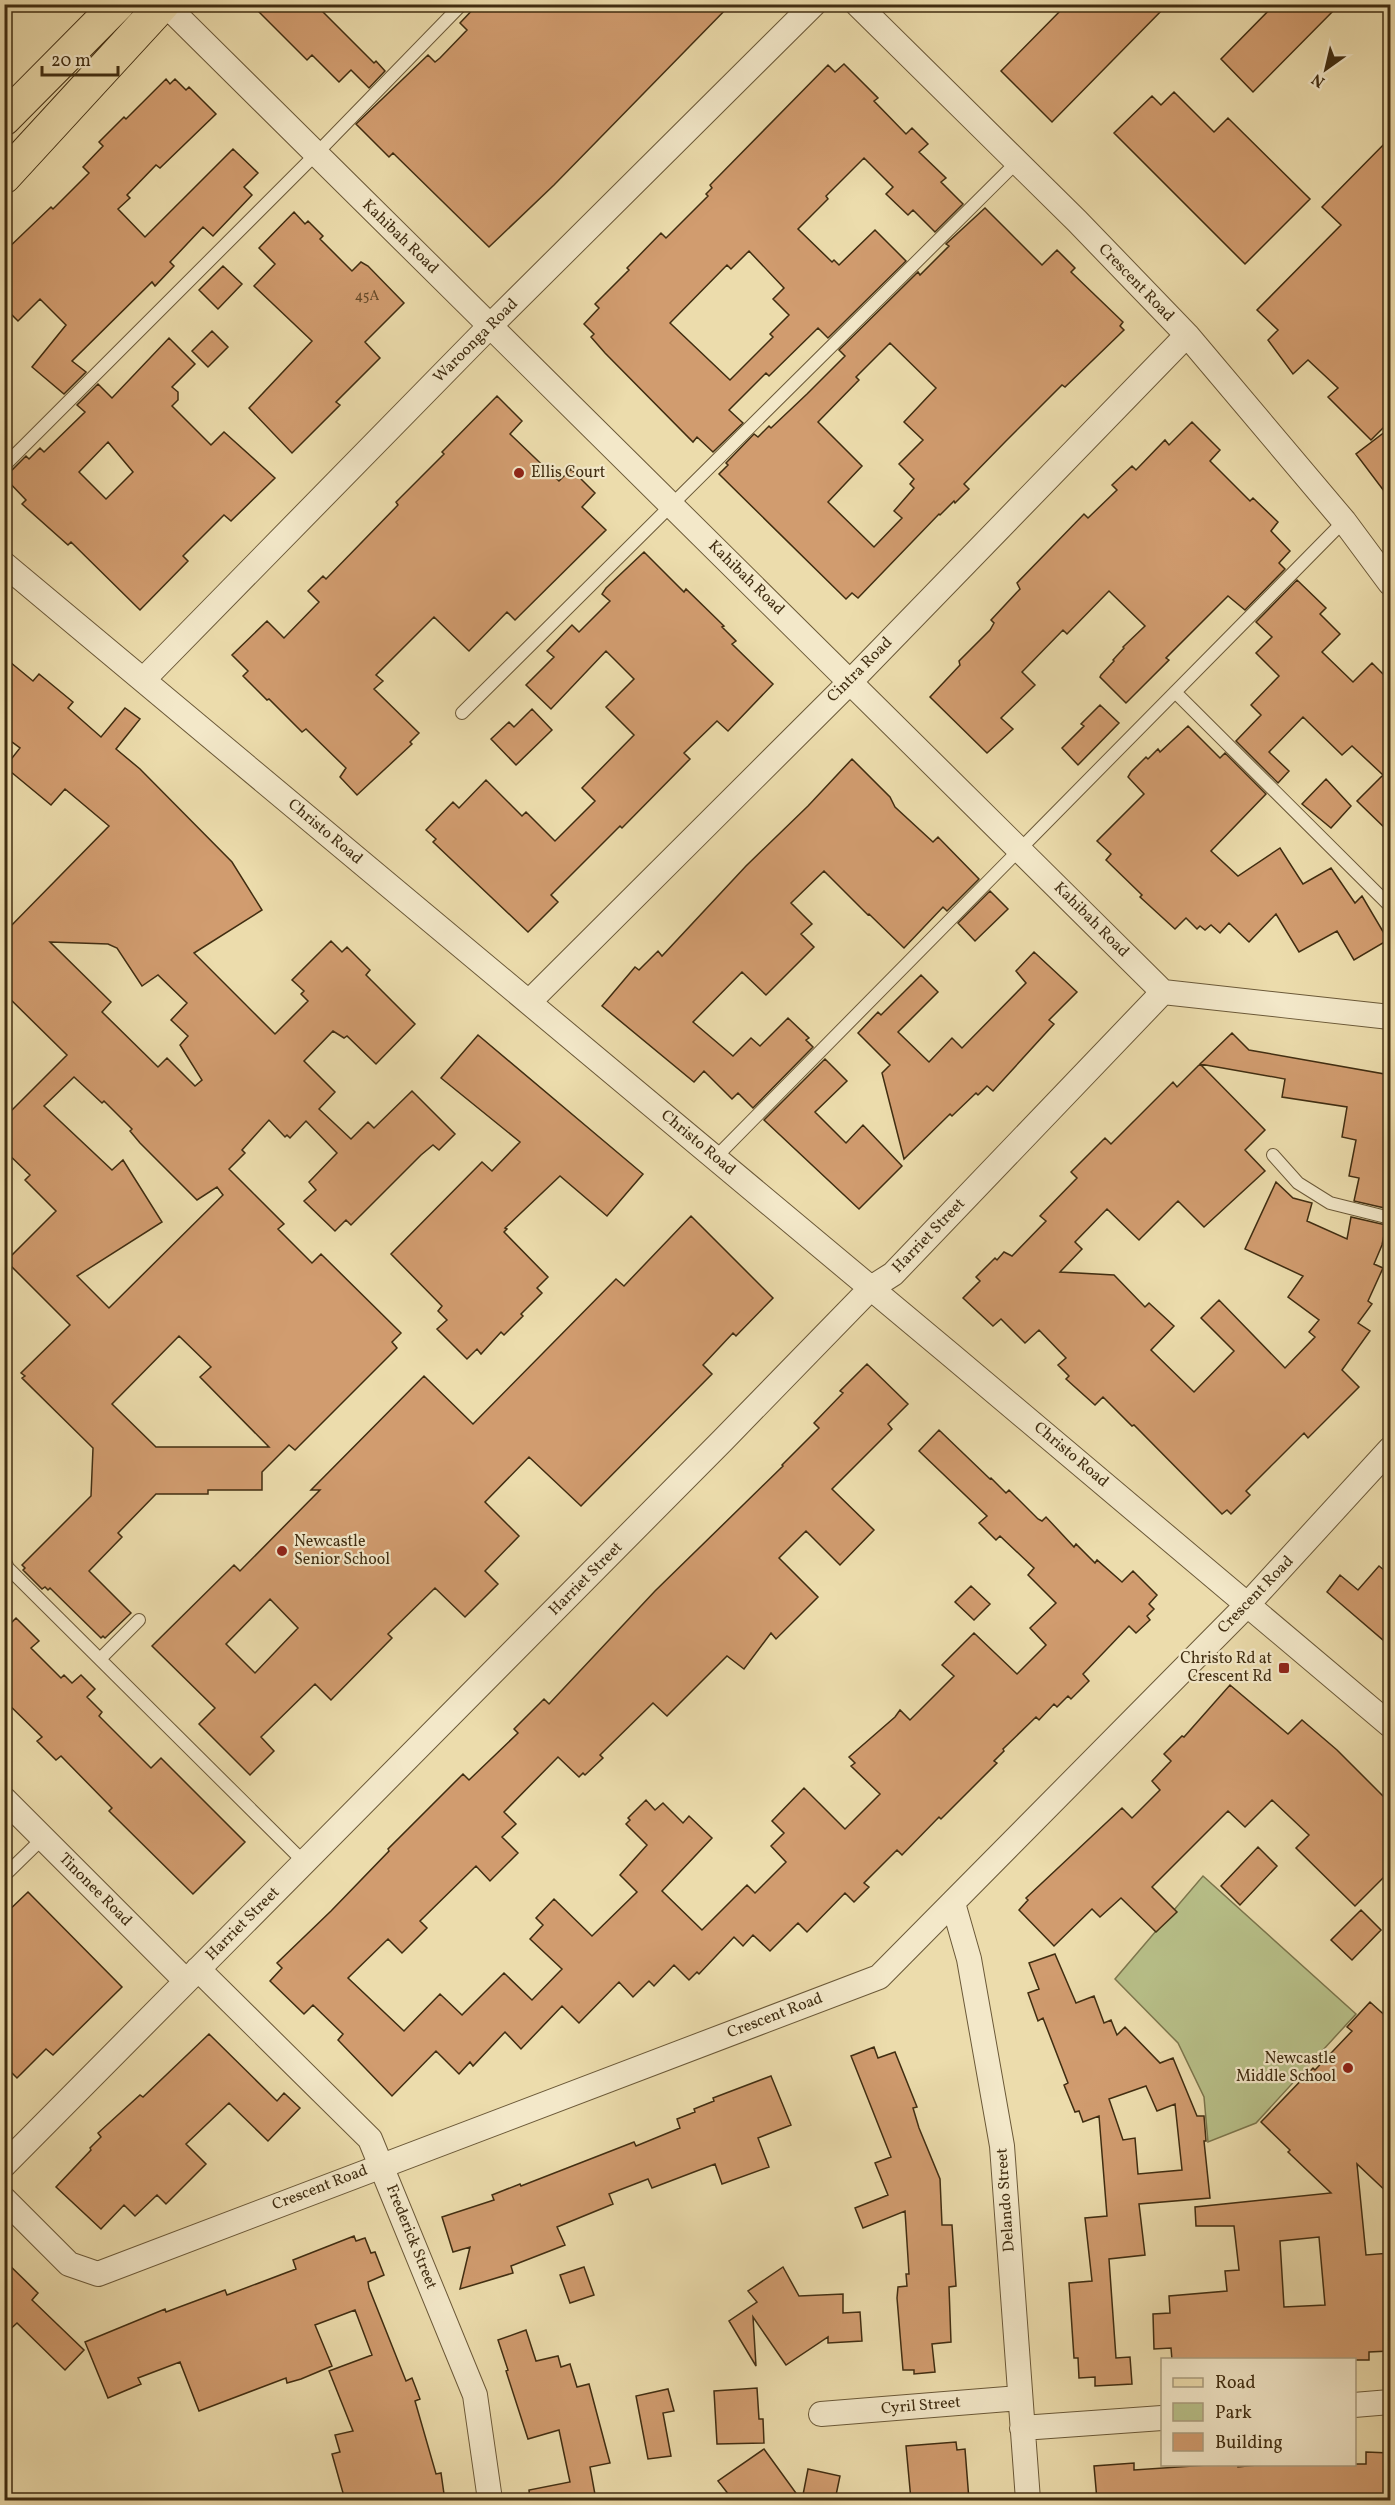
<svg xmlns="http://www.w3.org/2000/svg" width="1395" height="2505" viewBox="0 0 1395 2505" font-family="Vollkorn,serif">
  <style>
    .green { fill: #b8c089; stroke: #7c764d; stroke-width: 1.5 }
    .building { fill: #d19c6f; stroke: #402d11; stroke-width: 1.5; fill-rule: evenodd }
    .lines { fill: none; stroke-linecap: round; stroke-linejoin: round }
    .service-casing { stroke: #6b5938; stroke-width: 14 }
    .minor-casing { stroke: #6b5938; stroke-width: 26 }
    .primary-casing { stroke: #402d11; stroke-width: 35 }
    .service { stroke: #f3e8c9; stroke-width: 12 }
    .minor { stroke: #f3e8c9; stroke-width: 24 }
    .primary { stroke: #ecdcac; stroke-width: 33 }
    .poi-dot { fill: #8f2418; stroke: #f3e8c9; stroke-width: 2 }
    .labels { text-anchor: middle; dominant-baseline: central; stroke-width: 4.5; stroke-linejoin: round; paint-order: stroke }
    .number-label { font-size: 14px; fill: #644928 }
    .street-label { font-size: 16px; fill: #402d11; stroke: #f3e8c9 }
    .poi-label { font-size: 16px; fill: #402d11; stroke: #f3e8c9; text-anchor: start }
  </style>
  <rect width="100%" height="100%" fill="#ecdcac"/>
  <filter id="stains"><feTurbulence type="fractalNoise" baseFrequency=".00333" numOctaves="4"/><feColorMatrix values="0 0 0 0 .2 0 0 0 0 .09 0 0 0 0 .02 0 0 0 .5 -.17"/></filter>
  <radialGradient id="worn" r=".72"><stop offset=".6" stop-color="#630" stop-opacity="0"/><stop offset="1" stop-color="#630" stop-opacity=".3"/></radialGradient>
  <path class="green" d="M1203,1876L1356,2014L1256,2123L1208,2142L1204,2097L1178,2043L1115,1979Z"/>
  <path class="building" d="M251,4H315L374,63L376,61L385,71L369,88L351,70L339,82L312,55L307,60Z
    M478,4H731L554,185L489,247L393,153L389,157L356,124L428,55L435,62L440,58L467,30L460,23Z
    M1067,4H1168L1052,122L1001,71Z
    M1275,4H1340L1253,92L1221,59Z
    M844,64L878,98L874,101L906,134L912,128L928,144L919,152L946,178L941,182L963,204L935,232L913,210L908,215L886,194L893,187L864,158L826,196L828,199L798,229L832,262L834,260L839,265L875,230L906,261L828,338L818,328L769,376L766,373L729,410L743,423L713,452L697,437L693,442L605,353L591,337L594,334L584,324L599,308L595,304L629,270L627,268L661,233L666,238L708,196L706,194L712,188L710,185L828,65L835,72ZM749,251L784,288L773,299L789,315L770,334L773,337L730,380L670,323L727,265L731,269Z
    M166,79L170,84L175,79L186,90L189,87L216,114L160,168L156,165L127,195L130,198L118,209L145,237L233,149L258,173L244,187L252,195L213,236L203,227L170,262L174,266L155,286L152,282L72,361L86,372L64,394L32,367L66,325L40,299L18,321L4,307V252L51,207L53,209L89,173L83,167L103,146L99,142L124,117L126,119Z
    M1174,92L1214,132L1228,118L1310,199L1245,264L1114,133L1152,96L1161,105Z
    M1390,138V421L1371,440L1328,397L1338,388L1308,360L1293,374L1268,340L1278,330L1257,310L1341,225L1322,207Z
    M985,208L1042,265L1057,250L1075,268L1071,272L1123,322L1120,326L1124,330L1065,387L1062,385L1006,441L964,484L969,489L955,503L954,501L940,515L939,514L858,598L852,593L846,599L719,474L728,465L726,463L754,434L758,437L769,426L771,428L807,394L845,356L839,350L918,272L920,275L949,246L946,244ZM890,343L936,388L904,422L923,440L899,464L914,479L910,484L914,488L894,511L902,518L874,547L828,502L862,466L818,422L859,380L856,377Z
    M294,212L305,224L308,221L323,236L320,239L352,271L361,262L368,266L404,303L365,342L380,358L336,402L340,405L292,453L249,408L312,341L254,286L275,264L259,248Z
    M223,266L242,284L218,309L199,290Z
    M212,331L228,347L208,367L192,351Z
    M169,338L195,364L172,387L178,392V400L172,406L211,445L224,432L275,478L231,521L224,515L183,556L188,561L140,610L71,542L68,545L22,504L26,500L4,477V474L10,472L26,456L29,459L40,448L44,452L85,412L77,405L98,384L112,398ZM108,442L133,472L106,499L79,472Z
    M497,396L522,421L510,434L559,481L571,469L595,493L582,507L606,530L515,620L507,612L469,651L434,617L376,675L383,681L374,689L419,733L410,742L412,744L357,795L340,777L346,768L306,729L302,732L269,699L267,700L243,676L248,671L232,655L267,621L284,638L319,602L308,591L323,576L326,579L398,505L396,502L444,454L442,452Z
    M1192,422L1220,450L1210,461L1250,501L1253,498L1278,522L1271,531L1290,551L1279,563L1285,569L1245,610L1228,596L1166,658L1169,660L1126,703L1100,677L1101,675L1114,661L1113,660L1124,648L1123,647L1145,626L1109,591L1067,634L1063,630L1022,672L1035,685L1001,718L1013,729L987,753L930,697L960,665L959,661L990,630L994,623L991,620L1020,589L1017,583L1084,514L1088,518L1117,490L1112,485L1132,466L1136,470L1165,440L1169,445Z
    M1390,428V499L1356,454Z
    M644,552L684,592L686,589L724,626L722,627L736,641L732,644L773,684L728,731L717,721L684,753L690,759L622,828L620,826L551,895L558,902L528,932L433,842L436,839L426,830L453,802L459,808L486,780L522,816L526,812L555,841L595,801L582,788L634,735L606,707L634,679L606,651L551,709L526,685L554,657L547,651L572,625L579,632L610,601L602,594L606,588Z
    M1297,580L1326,608L1320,614L1340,634L1322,652L1353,682L1372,663L1390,681V833L1357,801L1383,775L1352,746L1342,755L1303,717L1269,752L1289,771L1278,783L1236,741L1261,715L1251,705L1279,676L1256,653L1272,637L1256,622Z
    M4,657L33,681L39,674L73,702L68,708L101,737L125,708L140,719L116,749L140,769L232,862L262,910L194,953L275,1034L308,1001L301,994L304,991L292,980L331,941L342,952L347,947L370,970L366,975L415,1024L376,1064L347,1036L344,1038L333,1031L304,1061L335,1092L319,1109L351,1139L368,1122L374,1128L412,1091L455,1134L439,1150L433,1145L421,1155L351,1225L346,1220L335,1231L304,1201L316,1190L309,1182L337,1153L306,1121L290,1138L287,1135L285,1137L269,1120L242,1150L245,1153L229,1169L284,1224L278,1229L312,1263L321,1254L401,1333L392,1342L397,1348L295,1450L289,1445L262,1472V1490H208V1494H156L118,1533L122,1537L89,1571L131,1613L105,1638L103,1636L101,1638L50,1588L48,1590L45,1587L42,1589L23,1570L25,1568L22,1565L91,1496L93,1448L22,1378L25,1376L21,1373L70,1325L6,1261L56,1211L25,1180L30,1175L4,1150V1118L67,1055L4,993V933L109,826L65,789L51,805L5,767L20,748L4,736ZM50,942L108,944L117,948L142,986L158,975L187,1003L171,1020L188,1036L180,1045L202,1080L195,1086L167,1058L158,1067L102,1012L111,1002ZM74,1077L102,1103L104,1101L132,1129L130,1131L140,1143L197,1200L217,1187L223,1195L109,1308L77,1276L162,1222L123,1160L112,1170L44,1106ZM179,1336L211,1367L200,1377L269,1447H156L112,1404Z
    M1100,705L1119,723L1078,765L1062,748L1084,726L1081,724Z
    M532,709L552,730L516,765L491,739L509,722L514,727Z
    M1188,726L1220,758L1225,753L1266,794L1211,851L1238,876L1280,848L1303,884L1331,868L1355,903L1362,896L1388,940L1354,960L1337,931L1299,952L1276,914L1249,942L1229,923L1220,933L1211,925L1205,930L1200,926L1197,929L1186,918L1175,929L1140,897L1142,895L1106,860L1111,854L1097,841L1144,794L1128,777L1131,772L1146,757L1148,759L1158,749L1160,752Z
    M852,759L890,797L895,807L933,842L938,837L979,879L947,911L943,907L904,948L869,914L868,915L824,871L791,903L812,924L801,934L814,947L766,995L742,972L693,1022L733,1056L751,1038L760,1046L788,1018L809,1038L806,1040L813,1047L753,1108L738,1093L732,1099L704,1071L694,1082L602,1006L635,967L639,970L658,951L662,956L746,866L808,806Z
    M1326,779L1351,806L1331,828L1302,804Z
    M990,891L1008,909L975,941L958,923Z
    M1034,952L1077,992L1049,1020L1054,1024L993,1091L987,1086L978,1095L976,1093L952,1116L950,1114L904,1159L882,1073L890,1065L858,1033L878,1012L881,1015L921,975L938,992L898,1032L929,1062L952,1038L962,1048L1026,983L1016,971Z
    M1232,1033L1249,1050L1390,1075L1389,1209L1354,1201L1359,1178L1349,1176L1356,1140L1342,1137L1347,1107L1282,1097L1285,1079L1200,1064Z
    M478,1035L643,1174L607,1216L560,1176L505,1228L507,1229L504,1232L548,1277L537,1288L542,1293L521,1314L523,1316L504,1335L501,1332L481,1354L477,1349L467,1359L437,1329L447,1320L438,1311L442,1306L391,1254L482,1162L492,1171L520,1142L441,1078Z
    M825,1059L847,1081L815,1112L846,1143L863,1125L902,1166L859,1209L764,1120Z
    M1200,1064L1265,1130L1245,1150L1265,1171L1204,1227L1178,1201L1139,1240L1107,1209L1075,1242L1082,1249L1060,1272L1114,1275L1145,1307L1149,1303L1174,1326L1151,1350L1194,1392L1234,1351L1201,1318L1219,1300L1285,1368L1315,1337L1309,1332L1319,1320L1288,1297L1303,1276L1245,1249L1276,1182L1293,1198L1312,1203L1307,1221L1347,1239L1351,1217L1386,1225L1382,1245L1374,1264L1383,1268L1368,1301L1372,1304L1358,1323L1370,1331L1342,1370L1359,1387L1308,1438L1304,1433L1246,1491L1250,1495L1231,1514L1227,1510L1222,1514L1134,1425L1132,1426L1103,1397L1095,1405L1066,1379L1069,1376L1058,1365L1066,1358L1039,1330L1025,1343L1001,1319L993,1326L963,1298L980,1281L976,1277L995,1258L997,1260L1004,1252L1012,1256L1046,1221L1040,1216L1077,1178L1071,1172L1105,1138L1111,1144L1173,1082L1177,1087Z
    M691,1216L773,1298L736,1336L733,1333L703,1365L712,1374L581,1506L529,1457L485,1502L519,1536L485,1571L498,1584L465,1617L435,1588L388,1634L392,1638L331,1700L315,1684L261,1737L274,1751L250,1775L199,1724L215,1708L152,1646L234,1565L240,1571L320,1490H311L424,1376L473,1424L616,1279L624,1286ZM270,1599L298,1628L255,1673L226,1644Z
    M867,1364L908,1404L888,1424L892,1429L832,1489L874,1530L840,1565L806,1531L779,1558L818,1597L776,1639L771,1633L744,1669L727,1656L667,1716L653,1703L600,1755L603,1758L585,1775L583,1773L579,1777L558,1757L504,1812L516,1824L502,1837L518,1853L490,1881L476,1866L420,1921L427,1928L402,1953L388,1939L348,1978L404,2031L440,1994L462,2015L504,1973L532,2000L562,1969L530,1939L543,1925L536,1918L554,1899L592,1936L637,1892L620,1875L647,1845L626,1824L630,1820L628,1818L646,1800L655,1810L663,1803L683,1823L689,1816L712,1838L662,1891L702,1930L747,1885L755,1893L786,1862L771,1846L784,1833L772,1821L804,1788L845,1829L880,1794L851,1766L855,1763L849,1757L895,1717L900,1710L910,1720L954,1676L942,1665L974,1633L1017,1674L1046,1645L1030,1628L1056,1603L1028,1575L1034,1568L1000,1536L996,1540L979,1523L987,1516L919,1451L939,1430L990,1479L991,1478L1006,1493L1009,1490L1038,1519L1042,1521L1046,1517L1074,1547L1076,1544L1095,1563L1097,1560L1122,1582L1133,1571L1157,1595L1149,1604L1154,1609L1147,1616L1150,1620L1136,1633L1129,1626L1083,1674L1089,1681L1071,1699L1068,1696L1057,1707L1054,1704L1039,1720L1036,1717L1003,1749L1004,1751L994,1761L997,1763L941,1819L939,1817L902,1855L897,1850L864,1883L869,1887L854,1902L845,1893L807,1932L798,1923L770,1951L753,1935L743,1946L734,1937L699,1974L697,1972L689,1980L674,1965L654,1986L649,1981L633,1997L619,1982L579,2023L562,2006L521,2049L505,2032L473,2066L470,2062L459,2074L436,2051L392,2096L338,2040L343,2034L313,2005L304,2014L270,1981L282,1968L277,1963L331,1911L389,1851L388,1849L463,1774L469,1780L518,1733L514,1729L544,1699L549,1704L655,1591L783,1466L782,1465L819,1428L814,1423L843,1393L840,1391Z
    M1379,1566L1390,1575V1646L1327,1592L1340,1575L1358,1590Z
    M971,1586L990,1604L974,1620L955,1602Z
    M16,1618L39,1641L31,1648L61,1678L64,1675L72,1683L81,1675L95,1689L87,1697L102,1712L99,1716L151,1768L161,1758L245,1842L193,1894L109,1811L112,1808L61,1756L56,1760L37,1741L42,1737L4,1700V1630Z
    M1230,1685L1288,1734L1302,1720L1337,1750L1390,1803V1871L1355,1906L1296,1848L1309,1835L1272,1800L1245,1827L1228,1811L1152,1887L1177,1912L1156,1932L1121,1898L1100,1917L1092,1909L1054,1946L1019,1910L1028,1900L1026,1898L1122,1808L1132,1818L1160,1790L1152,1781L1171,1761L1164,1754L1182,1736L1184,1737Z
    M1258,1847L1277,1866L1240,1905L1221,1886Z
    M28,1892L122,1987L53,2055L46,2049L17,2078L4,2065V1915Z
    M1361,1910L1381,1930L1352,1960L1331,1940Z
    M1055,1954L1076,2003L1094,1996L1104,2023L1111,2020L1117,2035L1125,2027L1160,2063L1173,2058L1197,2116H1204L1206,2141H1204L1210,2198L1139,2204L1145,2255L1109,2259L1116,2358L1130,2357L1132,2384L1095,2386V2377L1079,2378L1078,2358H1074L1069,2283L1092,2281L1085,2218L1107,2216L1099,2116L1083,2122L1079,2111L1075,2112L1064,2085L1068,2083L1043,2018L1038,2021L1028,1993L1039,1989L1029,1963ZM1146,2086L1157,2111L1175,2104L1182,2170L1138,2174L1135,2138L1123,2140L1109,2099Z
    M1370,2002L1390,2020V2195L1357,2164L1366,2255L1390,2253V2351L1369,2352V2360H1172L1171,2348L1154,2349L1153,2314L1170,2313L1169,2296L1227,2291L1225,2271L1239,2270L1234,2226H1196L1195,2207L1331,2193L1288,2152L1290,2150L1261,2122L1313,2068L1315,2070L1352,2031L1347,2027ZM1319,2237L1325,2305L1284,2307L1280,2241Z
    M209,2034L277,2101L284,2093L300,2108L268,2141L229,2103L186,2144L206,2164L166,2204L157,2195L135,2216L124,2205L101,2229L56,2187L91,2150L90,2148L101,2137L98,2133L140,2095L143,2097Z
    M874,2047L878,2058L895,2052L917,2107L913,2108L919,2128L940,2179L942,2225H952L956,2286L949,2287L951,2342L932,2344L935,2372L914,2374V2370H903L897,2298L898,2287L907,2286L906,2274H909L905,2211L863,2228L855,2208L888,2195L875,2163L891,2157L851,2056Z
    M771,2076L791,2125L758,2138L769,2167L722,2184L715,2164L652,2188L648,2179L609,2194L613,2204L557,2227L565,2245L511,2266L513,2273L460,2289L470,2247L453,2252L442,2217L494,2200L492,2195L520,2184L521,2186L634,2142L636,2146L680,2128L677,2119L695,2112L694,2109L714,2101L713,2098Z
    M354,2236L356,2241L365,2238L371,2253L375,2252L384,2275L368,2282L369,2288L406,2381L412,2378L420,2399L415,2401L436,2474L441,2473L444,2494L435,2496L436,2500H345L332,2454L340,2452L335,2435L353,2431L329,2371L372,2355L355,2310L315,2325L332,2366L301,2379L287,2383L286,2378L199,2411L180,2362L138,2378L141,2384L108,2398L85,2342L165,2309L166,2312L225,2290L227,2295L296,2269L293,2260Z
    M4,2260L38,2293L32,2300L84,2350L65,2370L17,2323L4,2335Z
    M584,2267L594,2295L570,2303L560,2275Z
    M783,2267L799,2296L843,2294V2313L860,2312L862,2341L828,2343V2337L786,2365L753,2317L756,2366L729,2321L757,2302L748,2291Z
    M526,2330L536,2361L558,2356L561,2367L570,2364L577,2387L589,2384L610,2463L590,2467L596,2500H530L529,2490L570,2482L559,2430L528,2439L506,2371L508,2370L498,2340Z
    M757,2388L759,2419H763L764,2443L717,2444L714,2391Z
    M668,2389L674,2411L663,2413L671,2456L648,2459L636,2396Z
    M956,2442L957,2450L965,2449L969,2500H911L906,2446Z
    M764,2449L801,2500H733L718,2481Z
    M1366,2452L1390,2453V2500H1097L1094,2466L1134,2463V2470L1223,2464H1238V2467L1267,2464H1366Z
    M808,2469L840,2476L835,2500H802Z"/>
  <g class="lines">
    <defs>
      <path id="service" d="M4,466L316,154L462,4
        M1175,692L1390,906
        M462,713L1017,162
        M1273,1155L1298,1183L1330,1203L1390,1218
        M715,1158L1344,521
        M4,1559L8,1568L304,1862
        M100,1659L139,1620
        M4,1876L43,1838"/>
      <path id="minor" d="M165,4L1163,992L1390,1017
        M857,4L1077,221L1187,335L1344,521L1390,583
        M4,564L951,1355L1390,1725
        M143,680L490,326L814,4
        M529,1002L851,681L1187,335
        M4,1799L186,1981
        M953,1903L969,1959L1002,2146L1028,2500
        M198,1969L370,2139L475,2395L490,2500
        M4,2165L723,1440L871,1288L893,1274L1163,992
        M4,2199L69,2264L98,2274L879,1977L1248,1604L1390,1449
        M1354,2405L1390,2402
        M821,2414L1020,2398
        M1022,2428L1162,2418"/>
      <path id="primary" d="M4,119L118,4
        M4,177L163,4"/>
    </defs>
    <use href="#service" class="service-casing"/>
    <use href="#minor" class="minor-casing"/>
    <use href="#primary" class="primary-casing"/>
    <use href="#service" class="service"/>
    <use href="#minor" class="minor"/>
    <use href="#primary" class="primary"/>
  </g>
  <g class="poi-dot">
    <circle cx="519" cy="473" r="6"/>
    <circle cx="282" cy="1551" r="6"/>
    <rect x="1278" y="1662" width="12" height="12" rx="3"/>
    <circle cx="1348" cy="2068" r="6"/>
  </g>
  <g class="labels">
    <g class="number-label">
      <text x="367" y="296">45A</text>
    </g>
    <g class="street-label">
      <text transform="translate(400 237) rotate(44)">Kahibah Road</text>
      <text transform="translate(1136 283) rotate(46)">Crescent Road</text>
      <text transform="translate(476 341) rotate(-45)">Waroonga Road</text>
      <text transform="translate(746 578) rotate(44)">Kahibah Road</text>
      <text transform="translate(860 670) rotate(-45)">Cintra Road</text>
      <text transform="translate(325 832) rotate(40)">Christo Road</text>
      <text transform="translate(1091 920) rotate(45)">Kahibah Road</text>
      <text transform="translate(698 1143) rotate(40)">Christo Road</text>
      <text transform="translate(929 1236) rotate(-46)">Harriet Street</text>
      <text transform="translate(1071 1455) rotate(40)">Christo Road</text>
      <text transform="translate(586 1579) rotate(-45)">Harriet Street</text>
      <text transform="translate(1256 1595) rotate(-46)">Crescent Road</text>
      <text transform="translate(95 1890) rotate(45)">Tinonee Road</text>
      <text transform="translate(243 1924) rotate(-45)">Harriet Street</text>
      <text transform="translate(775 2016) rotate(-21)">Crescent Road</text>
      <text transform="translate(320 2188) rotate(-21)">Crescent Road</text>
      <text transform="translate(1006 2200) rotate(-94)">Delando Street</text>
      <text transform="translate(411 2237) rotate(68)">Frederick Street</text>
      <text transform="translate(921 2406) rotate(-5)">Cyril Street</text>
    </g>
    <g class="poi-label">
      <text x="531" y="473">Ellis Court</text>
      <text x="294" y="1542">Newcastle<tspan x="294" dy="18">Senior School</tspan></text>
      <text x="1272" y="1659" text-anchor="end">Christo Rd at<tspan x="1272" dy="18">Crescent Rd</tspan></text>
      <text x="1336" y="2059" text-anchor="end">Newcastle<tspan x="1336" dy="18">Middle School</tspan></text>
    </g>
  </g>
  <rect width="1395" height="2505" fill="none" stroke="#ecdcac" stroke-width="24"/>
  <rect x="6" y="6" width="1383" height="2493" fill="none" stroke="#402d11" stroke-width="3"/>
  <rect x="12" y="12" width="1371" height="2481" fill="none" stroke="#402d11" stroke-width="1.5"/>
  <rect x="1161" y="2358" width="195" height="108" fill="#f3e8c9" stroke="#ab9d7f" stroke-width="1.5"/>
  <rect x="1173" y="2378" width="30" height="9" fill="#ecdcac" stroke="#ab9d7f" stroke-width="1.5"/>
  <text x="1215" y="2388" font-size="18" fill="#402d11">Road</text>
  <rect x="1173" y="2403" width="30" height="18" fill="#b8c089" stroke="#ab9d7f" stroke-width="1.5"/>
  <text x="1215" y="2418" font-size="18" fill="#402d11">Park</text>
  <rect x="1173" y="2433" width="30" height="18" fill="#d19c6f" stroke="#ab9d7f" stroke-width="1.5"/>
  <text x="1215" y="2448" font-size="18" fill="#402d11">Building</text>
  <g transform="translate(1326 69) rotate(214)" stroke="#f3e8c9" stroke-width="4.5" paint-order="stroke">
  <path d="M0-4.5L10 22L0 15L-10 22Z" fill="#402d11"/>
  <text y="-9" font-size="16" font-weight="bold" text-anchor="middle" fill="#402d11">N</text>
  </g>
  <path d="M42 66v9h76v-9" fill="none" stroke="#402d11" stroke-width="3"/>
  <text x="51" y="66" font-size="18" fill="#402d11" stroke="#f3e8c9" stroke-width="4.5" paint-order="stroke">20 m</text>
  <rect width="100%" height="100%" filter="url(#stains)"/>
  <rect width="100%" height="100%" fill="url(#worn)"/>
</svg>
